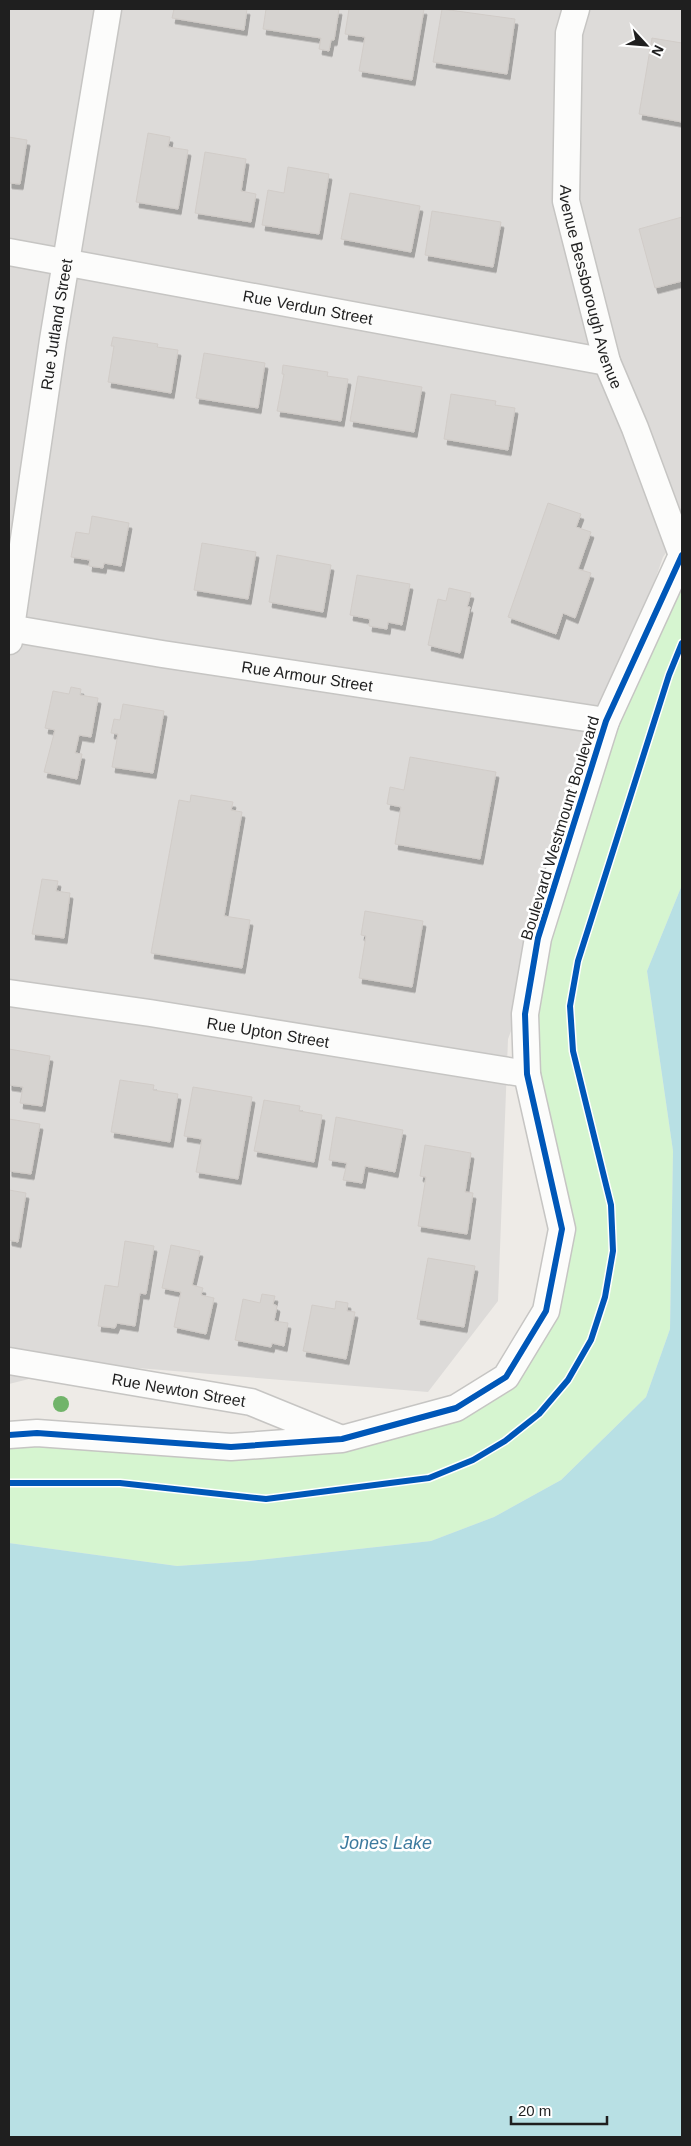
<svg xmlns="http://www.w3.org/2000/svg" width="691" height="2146" viewBox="0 0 691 2146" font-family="Helvetica,sans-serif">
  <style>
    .residential { fill: #dddbd9 }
    .park { fill: #d6f5d0 }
    .water { fill: #b8e0e4 }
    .building { fill: #d6d3d0; stroke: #d1ccc8; filter: url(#shadow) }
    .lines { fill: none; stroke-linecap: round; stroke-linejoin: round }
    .minor-casing { stroke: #c6c5c3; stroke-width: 29 }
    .minor { stroke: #fcfcfb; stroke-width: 26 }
    .cycleway-casing { stroke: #fff; stroke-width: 9 }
    .cycleway { stroke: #0057b8; stroke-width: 6 }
    .tree { fill: #71b46a }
    .labels { text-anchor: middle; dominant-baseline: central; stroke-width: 5; stroke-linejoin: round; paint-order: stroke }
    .street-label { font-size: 16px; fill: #1f1f1f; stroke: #fff }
    .water-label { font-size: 18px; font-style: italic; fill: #3c7a9e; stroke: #fff }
  </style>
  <defs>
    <filter id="shadow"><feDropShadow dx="3" dy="5.5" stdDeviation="0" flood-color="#0004"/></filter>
  </defs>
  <rect width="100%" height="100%" fill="#eeebe7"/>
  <path class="residential" d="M9,9H682V530L663,557L605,724L530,981L508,1039L498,1301L428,1392L89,1364L9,1384Z"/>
  <path class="park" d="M682,555V885L647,971L673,1151L670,1329L646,1397L561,1480L494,1517L431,1541L250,1561L177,1566L9,1543V1435L342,1439L506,1377L546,1311L562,1229L527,1074L538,938Z"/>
  <path class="water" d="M682,885V2137H9V1543L177,1566L250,1561L431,1541L494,1517L561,1480L646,1397L670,1329L673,1151L647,971Z"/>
  <path class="building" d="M174,9H247L244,30L172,18Z
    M266,9H339L334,40H331L329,51L319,49L321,38L263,29Z
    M349,9H424L412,80L359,71L365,37L345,34Z
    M442,9L515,19L507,74L433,62Z
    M652,38L682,43V122L639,114Z
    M148,133L170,137L168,147L188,150L178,209L136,202Z
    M9,137L27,140L20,184L9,183Z
    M205,152L246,159L241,191L256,194L251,222L195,213Z
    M288,167L329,174L319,234L262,225L268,190L284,193Z
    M350,193L420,206L411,252L341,239Z
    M432,211L501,222L493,267L425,255Z
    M682,217V281L655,288L639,229Z
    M113,337L158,344L157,347L178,350L171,393L108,382L114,346H111Z
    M204,353L265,363L258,408L196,398Z
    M283,365L328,372L327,376L348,379L341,421L277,411L284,374H282Z
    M358,376L422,387L414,432L350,421Z
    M451,394L496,401L495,405L515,408L508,450L444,439Z
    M548,503L581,514L576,527L591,532L578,569L591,573L575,618L563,613L556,634L508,617Z
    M92,516L129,523L121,566L104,563L103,568L89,566L90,560L71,557L76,532L89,534Z
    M202,543L256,552L248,599L194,590Z
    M277,555L331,565L323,612L269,602Z
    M357,575L410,584L402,625L388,622L387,629L369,626L370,619L350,615Z
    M449,588L471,593L467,607H470L460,653L428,645L438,599L446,601Z
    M71,687L81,689L80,695L98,698L91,737L79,735L75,753L82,754L77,779L44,772L55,730L45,728L53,691L69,694Z
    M123,704L164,711L153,773L112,767L118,734L111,733L114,719L120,720Z
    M410,757L496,772L480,859L395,844L401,807L387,804L390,787L404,790Z
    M191,795L233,802L231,810L242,812L224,916L250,920L242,968L151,953L179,800L190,802Z
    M42,879L58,881L56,891L70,893L64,938L32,934Z
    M365,911L423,921L412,987L359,978L366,936L361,935Z
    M9,1049L50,1056L42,1106L20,1103L23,1087L9,1085Z
    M120,1080L154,1085L153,1090L178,1094L170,1142L111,1132Z
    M193,1087L252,1097L238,1179L196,1172L202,1139L184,1136Z
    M264,1100L300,1106L299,1111L322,1115L314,1162L254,1151Z
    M336,1117L403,1130L395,1172L365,1166L362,1183L343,1180L347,1163L329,1160Z
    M9,1119L40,1124L31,1174L9,1171Z
    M425,1145L471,1153L465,1192L473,1193L467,1234L418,1226L426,1177L420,1176Z
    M9,1190L26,1193L18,1242L9,1240Z
    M125,1241L154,1246L146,1294L140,1293L135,1326L117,1323L115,1328L98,1326L105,1285L118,1287Z
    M171,1245L200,1251L192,1285L203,1288L201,1295L214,1298L206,1334L174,1327L181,1292L162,1288Z
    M428,1258L475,1266L464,1327L417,1319Z
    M262,1294L275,1296L273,1304L277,1306L274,1321L288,1323L284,1346L272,1343L271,1347L235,1340L243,1299L260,1303Z
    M336,1301L348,1303L347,1311L355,1312L346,1359L303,1351L312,1305L335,1309Z"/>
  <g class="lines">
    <defs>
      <g id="minor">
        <path id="s1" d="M576,9L569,33L566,201L607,362L635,428L682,555"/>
        <path id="s2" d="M9,252L607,362"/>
        <path id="s3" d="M9,628L162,654L606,721"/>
        <path id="s4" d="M9,641L53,340L108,9"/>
        <path id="s5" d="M9,993L150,1013L527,1074"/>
        <path id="s6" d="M9,1361L251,1402L337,1437"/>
        <path d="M9,1435L37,1433L231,1447L342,1439L456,1408L506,1377L546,1311L562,1229L527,1074L525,1014L538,938L606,721L682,555"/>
      </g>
    </defs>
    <use href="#minor" class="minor-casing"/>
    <use href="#minor" class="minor"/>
    <defs>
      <path id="cycleway" d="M9,1435L37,1433L231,1447L342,1439L456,1408L506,1377L546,1311L562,1229L527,1074L525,1014L538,938L606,721L682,555
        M9,1483H120L266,1499L429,1478L473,1460L505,1441L539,1414L568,1380L591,1340L605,1297L613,1251L611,1205L573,1051L570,1006L578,961L669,675L682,643"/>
    </defs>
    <use href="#cycleway" class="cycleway-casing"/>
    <use href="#cycleway" class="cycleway"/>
  </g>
  <circle class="tree" cx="61" cy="1404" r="8"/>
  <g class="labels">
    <g class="street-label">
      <text stroke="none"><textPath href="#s1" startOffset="282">Avenue Bessborough Avenue</textPath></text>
      <text stroke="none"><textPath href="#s2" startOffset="304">Rue Verdun Street</textPath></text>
      <text stroke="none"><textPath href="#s4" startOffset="320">Rue Jutland Street</textPath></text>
      <text stroke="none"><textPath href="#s3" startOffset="302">Rue Armour Street</textPath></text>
      <text transform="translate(560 828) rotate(-73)">Boulevard Westmount Boulevard</text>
      <text stroke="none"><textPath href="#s5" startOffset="262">Rue Upton Street</textPath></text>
      <text stroke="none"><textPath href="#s6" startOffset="172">Rue Newton Street</textPath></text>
    </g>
    <g class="water-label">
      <text x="386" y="1843">Jones Lake</text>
    </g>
  </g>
  <rect width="691" height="2146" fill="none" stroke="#1f1f1f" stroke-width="20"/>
  <g transform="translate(646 45) rotate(116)" stroke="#ffffff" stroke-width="4" paint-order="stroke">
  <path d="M0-4L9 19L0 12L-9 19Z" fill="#1f1f1f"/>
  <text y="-8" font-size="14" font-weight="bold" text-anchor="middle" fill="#1f1f1f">N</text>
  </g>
  <path d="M511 2116v8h96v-8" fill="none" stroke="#1f1f1f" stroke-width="2.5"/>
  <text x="518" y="2116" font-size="15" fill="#1f1f1f" stroke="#ffffff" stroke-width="4" paint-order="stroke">20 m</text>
</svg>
